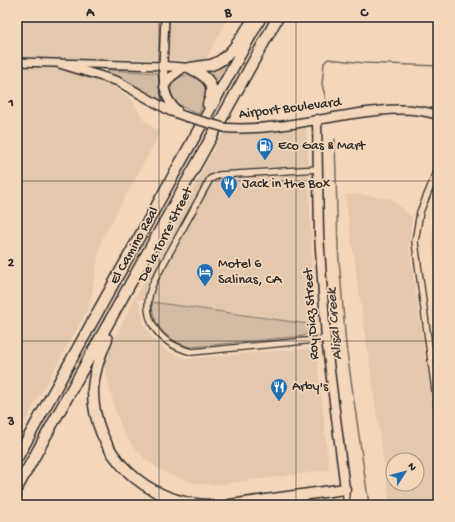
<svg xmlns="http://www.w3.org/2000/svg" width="455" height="522" viewBox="0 0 455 522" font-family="'Gochi Hand',sans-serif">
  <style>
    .built { fill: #e3c8ae; fill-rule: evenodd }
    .grass { fill: #d3baa2; stroke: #7f7266 }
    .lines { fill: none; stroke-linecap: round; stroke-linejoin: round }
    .stream { stroke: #74695f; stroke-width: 1.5 }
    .minor-casing { stroke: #2b2b2b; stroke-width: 8 }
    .tertiary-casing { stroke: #2b2b2b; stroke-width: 10 }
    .secondary-casing { stroke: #2b2b2b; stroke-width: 11 }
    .motorway-casing { stroke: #2b2b2b; stroke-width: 13 }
    .minor { stroke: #f4d6ba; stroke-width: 5.5 }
    .tertiary { stroke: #f4d6ba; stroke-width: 7 }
    .secondary { stroke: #f4d6ba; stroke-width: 8 }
    .motorway { stroke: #f4d6ba; stroke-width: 10 }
    .secondary-bridge-casing { stroke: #2b2b2b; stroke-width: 11; stroke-linecap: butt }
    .secondary-bridge { stroke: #f4d6ba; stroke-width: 8 }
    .grid { fill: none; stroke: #2b2b2b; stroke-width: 1; stroke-opacity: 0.55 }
    .labels { text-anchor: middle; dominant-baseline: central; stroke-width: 3.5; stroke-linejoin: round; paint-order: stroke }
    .street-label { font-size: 14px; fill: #2b2b2b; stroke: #f4d6ba }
    .poi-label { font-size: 14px; fill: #2b2b2b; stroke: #f4d6ba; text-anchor: start }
    .water-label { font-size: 15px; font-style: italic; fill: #494540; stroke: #f4d6ba }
    .neatline { fill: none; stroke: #2b2b2b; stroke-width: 1.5 }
    .grid-label { font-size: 13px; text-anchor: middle; font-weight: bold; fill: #2b2b2b }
  </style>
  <rect width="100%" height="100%" fill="#f4d6ba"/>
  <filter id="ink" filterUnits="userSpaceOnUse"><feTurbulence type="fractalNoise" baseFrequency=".025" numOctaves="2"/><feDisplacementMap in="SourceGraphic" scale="8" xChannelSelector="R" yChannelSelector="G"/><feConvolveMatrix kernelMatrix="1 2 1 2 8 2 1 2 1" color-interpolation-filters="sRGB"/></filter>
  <g filter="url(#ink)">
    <path class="built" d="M17,17H229L205,60L101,58V78L132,100L143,119L160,133L101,241L90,305L17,436Z
      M306,118L315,325L136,299L139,303L144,324L152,338L165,350L187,359L307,348L317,355L329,470L214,485L193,483L163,472L146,460L131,444L122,429L114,406L103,360L135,298L228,123Z
      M356,194L391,199L412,217L409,245L438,446V505H390L345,195ZM393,460H417V484H393Z
      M438,215V287L432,248L433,230Z
      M438,307V351L432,308Z"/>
    <path class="grass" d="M240,46L219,84L212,81L207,69Z
      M108,70L158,73L162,99L159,102L107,74Z
      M182,76C198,74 201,76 208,90L199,114C184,109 166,101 172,82Z
      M152,302L315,325L304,336L191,347C168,341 152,327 152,302Z"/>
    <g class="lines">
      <path class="stream" d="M327,104L322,84L324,63L328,59L364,63L438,66
        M335,139L338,247L346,345L369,505"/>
      <defs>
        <path id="minor" d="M318,169L219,175L210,179L154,281C138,316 156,343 192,352L326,339
          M438,169L420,212L415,242L438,413
          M345,489L347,505"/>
        <path id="tertiary" d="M17,62L163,66L165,17"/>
        <path id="secondary" d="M61,64L117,81L170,111L187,117
          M164,87L171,77L183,68
          M177,110C163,98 164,84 163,66L190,68
          M317,119L319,234L326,339L345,489
          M226,128C268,131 312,120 353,114C383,110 409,106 438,115"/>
        <path id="motorway" d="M190,68C207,76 217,84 208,104
          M190,68C197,67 205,66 211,65C231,59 242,35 253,20
          M107,339C100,355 94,371 93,389C92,453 146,504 209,505
          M17,458L261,17
          M17,488L278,17
          M230,505L345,489"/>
      </defs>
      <use href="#minor" class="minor-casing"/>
      <use href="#tertiary" class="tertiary-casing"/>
      <use href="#secondary" class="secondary-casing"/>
      <use href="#motorway" class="motorway-casing"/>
      <use href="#minor" class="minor"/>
      <use href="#tertiary" class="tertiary"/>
      <use href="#secondary" class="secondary"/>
      <use href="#motorway" class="motorway"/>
      <defs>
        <path id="secondary-bridge" d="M187,117L226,128"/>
      </defs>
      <use href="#secondary-bridge" class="secondary-bridge-casing"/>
      <use href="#secondary-bridge" class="secondary-bridge"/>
    </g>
  </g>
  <path class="grid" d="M159,17V505M296,17V505M17,181H438M17,341H438"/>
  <defs>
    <symbol id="fuel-pin" viewBox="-11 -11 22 30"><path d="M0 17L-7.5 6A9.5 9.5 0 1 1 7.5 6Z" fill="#1f6fb2" stroke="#f4d6ba"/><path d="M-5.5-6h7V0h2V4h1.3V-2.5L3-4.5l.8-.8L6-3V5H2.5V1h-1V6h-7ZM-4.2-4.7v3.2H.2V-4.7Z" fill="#fff"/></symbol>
    <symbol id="restaurant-pin" viewBox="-11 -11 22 30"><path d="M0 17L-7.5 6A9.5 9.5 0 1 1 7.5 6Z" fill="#1f6fb2" stroke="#f4d6ba"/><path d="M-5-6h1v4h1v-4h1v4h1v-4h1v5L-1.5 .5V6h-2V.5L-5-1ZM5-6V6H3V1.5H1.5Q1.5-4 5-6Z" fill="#fff"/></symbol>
    <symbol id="hotel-pin" viewBox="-11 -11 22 30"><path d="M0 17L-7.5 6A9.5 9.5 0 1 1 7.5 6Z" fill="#1f6fb2" stroke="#f4d6ba"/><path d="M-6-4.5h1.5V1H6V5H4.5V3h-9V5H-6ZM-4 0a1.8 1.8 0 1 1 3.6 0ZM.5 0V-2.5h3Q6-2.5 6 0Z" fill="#fff"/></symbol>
  </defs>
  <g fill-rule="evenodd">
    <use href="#fuel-pin" x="255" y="136" width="20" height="27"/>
    <use href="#restaurant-pin" x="219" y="174" width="20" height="27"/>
    <use href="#hotel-pin" x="195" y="262" width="20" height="27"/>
    <use href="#restaurant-pin" x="269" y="377" width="20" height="27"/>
  </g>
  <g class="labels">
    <g class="street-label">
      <text transform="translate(290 109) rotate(-7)">Airport Boulevard</text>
      <text transform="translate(166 235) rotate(-63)">De la Torre Street</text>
      <text transform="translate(135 246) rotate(-61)">El Camino Real</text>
      <text transform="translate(312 314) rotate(-94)">Roy Diaz Street</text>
    </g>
    <g class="poi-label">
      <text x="278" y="146">Eco Gas &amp; Mart</text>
      <text x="242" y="184">Jack in the Box</text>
      <text x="218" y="264">Motel 6<tspan x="218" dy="16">Salinas, CA</tspan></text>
      <text x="292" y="387">Arby's</text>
    </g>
    <g class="water-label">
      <text transform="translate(335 324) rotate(-95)">Alisal Creek</text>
    </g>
  </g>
  <rect width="455" height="522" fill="none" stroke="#f4d6ba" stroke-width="44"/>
  <g transform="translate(405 472) rotate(54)"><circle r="19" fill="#f4d6ba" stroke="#a49281"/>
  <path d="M0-3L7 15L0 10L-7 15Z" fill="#1f6fb2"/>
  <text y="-6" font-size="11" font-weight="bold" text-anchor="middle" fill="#2b2b2b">N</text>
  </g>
  <rect x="22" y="22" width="411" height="478" class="neatline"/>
  <g class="grid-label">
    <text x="90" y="16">A</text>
    <text x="228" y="16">B</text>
    <text x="364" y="16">C</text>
    <text x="11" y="106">1</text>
    <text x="11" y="266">2</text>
    <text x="11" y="425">3</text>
  </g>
</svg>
